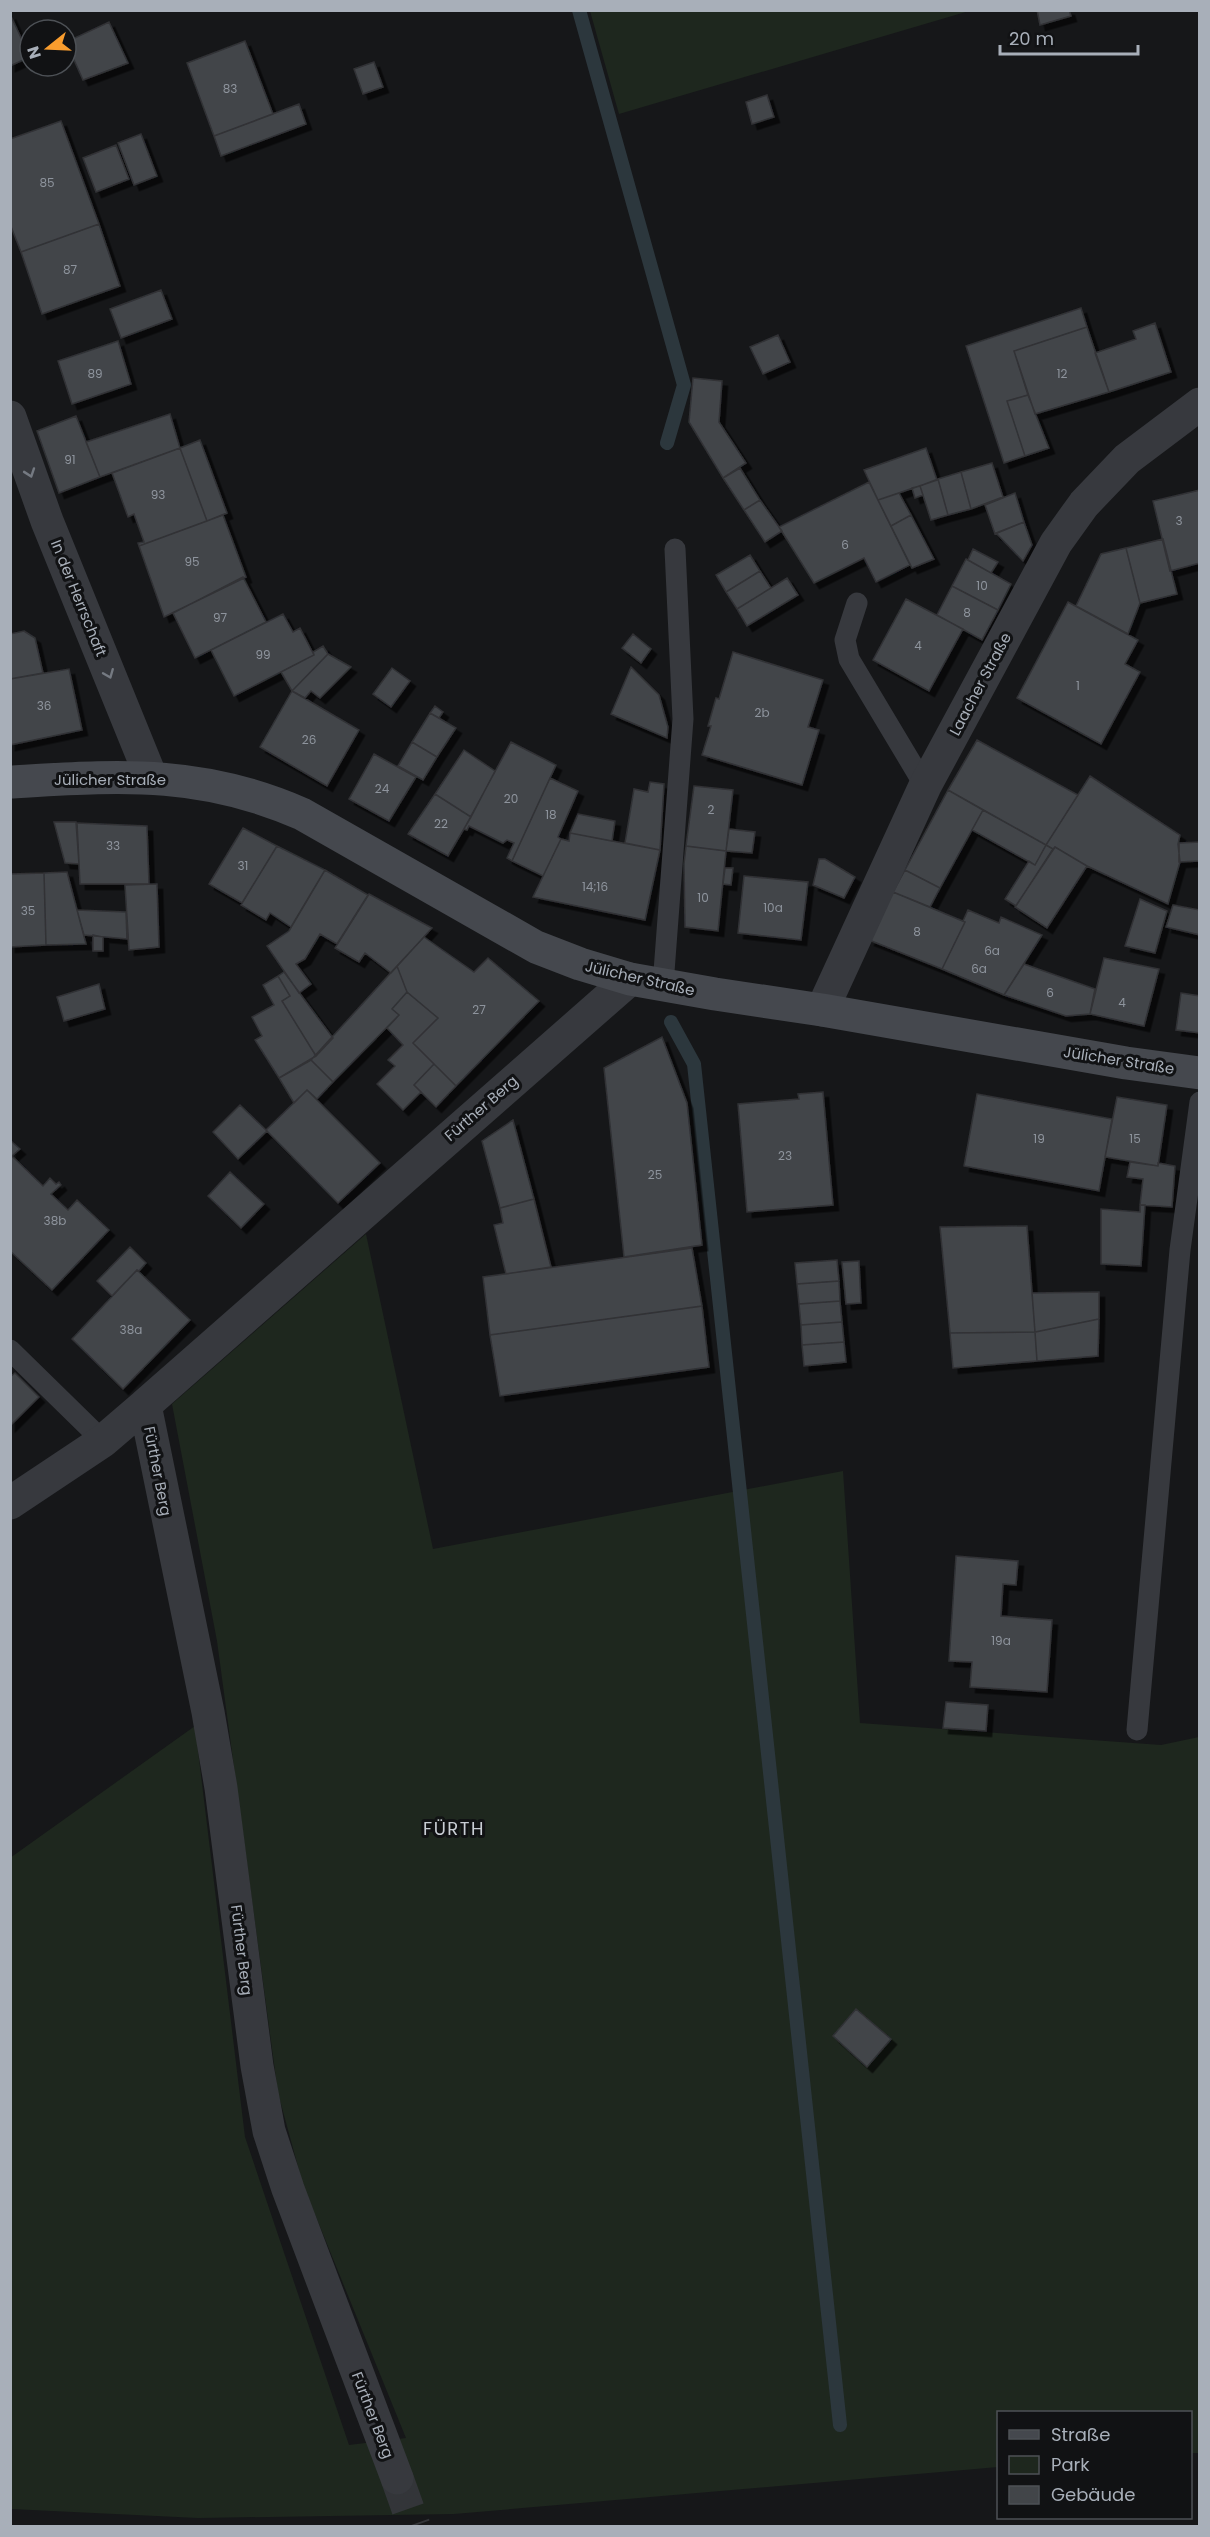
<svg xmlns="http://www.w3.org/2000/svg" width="1210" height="2537" viewBox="0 0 1210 2537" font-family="Poppins,sans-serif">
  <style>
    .green { fill: #1e271e }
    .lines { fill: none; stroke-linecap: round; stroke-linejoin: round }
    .stream { stroke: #2c373d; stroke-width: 14 }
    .building { fill: #424549; stroke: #303135; stroke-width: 1.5; filter: url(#shadow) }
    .street-tunnel { stroke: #333539; stroke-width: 33; stroke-dasharray: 33 16; stroke-linecap: butt }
    .lane { stroke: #37393e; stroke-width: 21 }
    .street { stroke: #37393e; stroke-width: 33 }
    .secondary { stroke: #45484e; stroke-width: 33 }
    .oneway { stroke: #757a82 }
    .labels { text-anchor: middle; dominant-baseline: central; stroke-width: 6; stroke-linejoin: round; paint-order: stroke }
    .number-label { font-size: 12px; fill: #8e949d }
    .street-label { font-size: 15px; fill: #a8afb9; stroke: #111214 }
    .quarter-label { font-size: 18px; letter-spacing: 1.5px; fill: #c9ced5; stroke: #111214 }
  </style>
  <defs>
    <filter id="shadow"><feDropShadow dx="5.5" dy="5.5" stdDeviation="0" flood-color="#0009"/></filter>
  </defs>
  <rect width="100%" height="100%" fill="#161719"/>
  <path class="green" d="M590,11V10L969,11L619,114Z
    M366,1234L433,1549L843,1471L860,1723L1161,1745L1199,1737V2453H1191L1190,2412H998V2467L454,2514L198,2518L11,2509L10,1858L195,1726L245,2137L349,2445L406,2438L303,2185L278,2093L217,1641L172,1404Z"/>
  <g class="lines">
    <path class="stream" d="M579,10L684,385L667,443
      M671,1022L694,1064L840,2425"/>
  </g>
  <path class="building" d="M1037,10H1069L1071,16L1040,25Z
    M10,14L30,57L10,66Z
    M109,22L128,63L83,80L66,42Z
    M245,41L273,114L214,136L187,63Z
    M374,62L383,87L363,94L354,69Z
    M767,95L774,117L752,124L746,102Z
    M299,104L306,124L221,156L214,136Z
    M61,121L99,224L21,252L10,224V139Z
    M141,134L157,176L134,185L118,143Z
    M116,145L129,179L96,192L83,158Z
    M99,224L120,286L42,314L21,252Z
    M161,290L172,319L121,338L110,309Z
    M1081,308L1087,327L1014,351L1028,395L1007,401L1025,456L1004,463L966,346Z
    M1155,323L1171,372L1109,392L1095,353L1136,339L1133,331Z
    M1087,327L1109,392L1035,414L1014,351Z
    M778,335L790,362L763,374L750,347Z
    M118,341L131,384L72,404L58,361Z
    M693,378L722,381L719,422L746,463L723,478L689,422Z
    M1028,395L1049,448L1025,456L1007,401Z
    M170,414L180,448L100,477L86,442Z
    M76,416L100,477L59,493L37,431Z
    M200,440L227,513L207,521L180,448Z
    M180,448L207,521L139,546L138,543L144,542L134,514L128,517L112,473Z
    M926,448L937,480L878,500L864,470Z
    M992,463L1003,497L971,509L961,472Z
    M740,468L760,500L744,510L723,478Z
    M961,472L971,509L948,515L938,479Z
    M938,479L948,515L931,520L920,486Z
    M869,482L910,565L876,582L864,558L814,583L779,527Z
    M920,486L923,495L915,498L912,488Z
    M1200,490V563L1170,571L1153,501Z
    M899,493L911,515L891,526L878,500Z
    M1015,493L1024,522L995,534L985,505Z
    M760,500L782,531L765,542L744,510Z
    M223,515L246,577L164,617L139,546Z
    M911,515L934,559L912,568L891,526Z
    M1024,522L1032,545L1023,561L996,533Z
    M1163,539L1177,594L1140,603L1126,548Z
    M1126,548L1140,603L1128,634L1076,606L1101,554Z
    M973,549L998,562L991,573L968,560Z
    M750,555L760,571L726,592L716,575Z
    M966,559L1011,584L998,610L952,586Z
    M760,571L771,588L737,609L726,592Z
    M243,577L266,622L195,658L173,613Z
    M787,578L798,595L747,626L737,609Z
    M952,586L998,610L982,640L937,615Z
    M906,599L963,629L929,691L873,660Z
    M1068,602L1138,640L1125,664L1140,672L1101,744L1017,698Z
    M283,614L293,632L300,628L314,655L234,696L211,650Z
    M24,631L35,638L43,673L10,679V634Z
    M633,634L651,649L641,663L622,648Z
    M323,646L328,654L292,691L281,672L314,655L313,652Z
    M733,652L823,680L808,727L819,730L802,785L702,755L711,726H708L716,698L719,699Z
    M328,654L351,667L320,698L311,691L305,698L292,691Z
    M631,667L659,695L668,727L667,738L611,714Z
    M392,668L410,681L391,707L373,694Z
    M69,669L82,730L10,745V679Z
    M292,691L359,730L327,786L260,747Z
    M435,706L443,712L439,718L430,713Z
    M430,713L456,728L437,757L412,742Z
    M977,740L1078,795L1046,845L948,790Z
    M412,742L437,757L423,780L398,766Z
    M511,742L556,765L512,861L507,858L514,843L507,840L503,843L469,826L467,830L464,829Z
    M464,750L495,771L471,817L435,794Z
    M374,754L416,777L389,821L349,799Z
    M1090,776L1180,835L1178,844L1180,862L1168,904L1087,866L1055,847L1053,849L1046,845Z
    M550,778L578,791L558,837L561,839L543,876L512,861Z
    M650,782L664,784L660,850L625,843L634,789L648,792Z
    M694,786L733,790L726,851L686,846Z
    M948,790L983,810L940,888L905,870Z
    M435,794L471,817L448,856L408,834Z
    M983,810L1046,845L1035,865L972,830Z
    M578,814L615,821L612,841L570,833Z
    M54,822H76L79,864L65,863Z
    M77,823L147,826L149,884H80Z
    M243,828L277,846L242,903L209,884Z
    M729,829L755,832L752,853L726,851Z
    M570,833L660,850L645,920L533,897L561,839L569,841Z
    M1200,842V861L1179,862V843Z
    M1046,845L1053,849L1016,906L1005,899L1029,861L1035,865Z
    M277,846L325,870L291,927L270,913L266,920L241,905Z
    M686,846L726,851L718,931L685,927L684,864Z
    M1055,847L1087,866L1047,928L1015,907Z
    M819,859H825L855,877L844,898L813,885Z
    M725,868H733L731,885L723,884Z
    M325,870L368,895L337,944L320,934L305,959L296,964L311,984L299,993L267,946L289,931Z
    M905,870L940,888L930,907L893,892Z
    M67,872L86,944L46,945L44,873Z
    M44,873L46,945L10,947V874Z
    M744,876L808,882L801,940L738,933Z
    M157,884L159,947L129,950L125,885Z
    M893,892L965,922L942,969L869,940Z
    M369,894L432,928L391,973L365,953L359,962L335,948Z
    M1140,899L1167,911L1155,953L1125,946Z
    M1173,905L1200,910V935L1166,927Z
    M77,910L126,912L127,939L84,935Z
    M968,910L999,923L1001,917L1042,935L1004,995L942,969L965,922L963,921Z
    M93,935L103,937V951H93Z
    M424,937L474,972L488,958L539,1001L456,1086L413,1043L438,1018L407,992L397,966Z
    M1104,958L1159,969L1144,1026L1090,1014Z
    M1024,964L1095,989L1090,1014L1066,1016L1004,995Z
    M397,966L407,992L392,1009L399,1015L333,1082L311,1060Z
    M284,972L333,1038L316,1056L282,1001L290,996L278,976Z
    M278,976L290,996L282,1001L316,1056L279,1078L255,1040L262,1036L252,1017L274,1005L263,985Z
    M99,984L105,1009L64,1021L57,997Z
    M407,992L438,1018L413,1043L434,1064L414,1085L421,1092L403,1110L377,1084L395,1066L388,1060L403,1045L387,1028L399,1015L392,1009Z
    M1181,993L1200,996V1033L1176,1030Z
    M662,1037L687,1103L702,1245L624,1257L604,1068Z
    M311,1060L333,1082L317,1099L307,1090L294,1103L279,1078Z
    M434,1064L456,1086L436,1107L414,1085Z
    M307,1090L380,1163L338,1203L266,1130Z
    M823,1092L833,1205L747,1212L738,1104L799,1099L798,1094Z
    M977,1094L1112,1119L1099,1191L964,1166Z
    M1117,1097L1167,1105L1158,1166L1105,1157Z
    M240,1105L267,1131L238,1159L213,1132Z
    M513,1120L534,1199L500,1208L482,1141Z
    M11,1141L20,1149L12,1156L43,1186L50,1178L56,1184L59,1182L61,1185L51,1194L68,1210L77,1200L109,1230L52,1290L10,1251Z
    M1130,1162L1158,1166V1163L1175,1166L1172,1207L1140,1205L1143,1179L1127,1177Z
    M230,1172L264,1204L241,1228L208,1196Z
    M534,1199L551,1267L506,1274L494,1225L503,1223L500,1208Z
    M1140,1205H1145L1141,1266L1101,1264V1209L1140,1212Z
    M1027,1226L1035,1332L950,1333L940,1227Z
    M130,1247L146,1263L139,1271L137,1270L112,1296L97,1281Z
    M692,1248L702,1306L490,1335L483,1277Z
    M837,1260L839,1281L797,1284L795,1263Z
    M859,1261L861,1303L846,1304L842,1262Z
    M137,1270L190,1320L123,1389L72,1339Z
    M839,1281L840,1301L799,1304L797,1284Z
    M1099,1292V1319L1035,1332L1032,1293Z
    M840,1301L842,1322L801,1325L799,1304Z
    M702,1306L709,1367L500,1396L490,1335Z
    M1099,1319L1098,1356L1037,1361L1035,1332Z
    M842,1322L844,1342L802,1345L801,1325Z
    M1035,1332L1037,1361L953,1368L950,1333Z
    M844,1342L846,1362L804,1366L802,1345Z
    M15,1373L39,1397L10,1426V1377Z
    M956,1556L1018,1561L1016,1585L1003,1584L1001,1616L1052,1620L1047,1692L970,1687L972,1662L949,1661Z
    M946,1702L988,1705L986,1731L943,1728Z
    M856,2009L891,2039L867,2067L833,2036Z"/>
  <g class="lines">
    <path class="street-tunnel" d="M397,2478L414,2526"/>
    <path class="lane" d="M857,603L845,640L849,659L925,786
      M663,985L683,719L675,549
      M10,1350L103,1441
      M1137,1730L1180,1250L1200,1102"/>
    <path class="street" d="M10,417L47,521L151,777
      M822,1010L925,786L1056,543L1084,504L1127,459L1200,404
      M10,1503L103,1441L145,1405
      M397,2478L288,2189L269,2131L257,2066L221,1788L208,1712L145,1405L630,979"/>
    <path class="secondary" d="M10,782C119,776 200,769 302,814L536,947L580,964L630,979L715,994L822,1010L1126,1063L1200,1073"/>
  </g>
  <defs><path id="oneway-chevron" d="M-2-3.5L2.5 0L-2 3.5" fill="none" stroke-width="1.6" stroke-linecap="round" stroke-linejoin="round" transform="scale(1.5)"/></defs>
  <g class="oneway">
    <use href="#oneway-chevron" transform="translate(30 473) rotate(71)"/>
    <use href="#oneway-chevron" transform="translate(109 674) rotate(68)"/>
  </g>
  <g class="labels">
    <g class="number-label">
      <text x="230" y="88">83</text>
      <text x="47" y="182">85</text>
      <text x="70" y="269">87</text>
      <text x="95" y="373">89</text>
      <text x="1062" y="373">12</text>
      <text x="70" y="459">91</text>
      <text x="158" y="494">93</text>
      <text x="1179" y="520">3</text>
      <text x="845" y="544">6</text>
      <text x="192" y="561">95</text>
      <text x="982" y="585">10</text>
      <text x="967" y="612">8</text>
      <text x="220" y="617">97</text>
      <text x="918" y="645">4</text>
      <text x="263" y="654">99</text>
      <text x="1078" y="685">1</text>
      <text x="44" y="705">36</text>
      <text x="762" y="712">2b</text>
      <text x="309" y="739">26</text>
      <text x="382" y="788">24</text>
      <text x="511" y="798">20</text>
      <text x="711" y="809">2</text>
      <text x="551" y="814">18</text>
      <text x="441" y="823">22</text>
      <text x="113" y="845">33</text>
      <text x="243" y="865">31</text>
      <text x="595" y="886">14;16</text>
      <text x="703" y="897">10</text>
      <text x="773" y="907">10a</text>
      <text x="28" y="910">35</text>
      <text x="917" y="931">8</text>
      <text x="992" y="950">6a</text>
      <text x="979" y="968">6a</text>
      <text x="1050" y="992">6</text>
      <text x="1122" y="1002">4</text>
      <text x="479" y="1009">27</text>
      <text x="1039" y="1138">19</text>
      <text x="1135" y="1138">15</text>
      <text x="785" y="1155">23</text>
      <text x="655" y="1174">25</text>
      <text x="55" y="1220">38b</text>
      <text x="131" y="1329">38a</text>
      <text x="1001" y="1640">19a</text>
    </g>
    <g class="street-label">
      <text transform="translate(79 598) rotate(68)">In der Herrschaft</text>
      <text transform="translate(980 684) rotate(-62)">Laacher Straße</text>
      <text x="110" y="779">Jülicher Straße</text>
      <text transform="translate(640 978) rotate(13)">Jülicher Straße</text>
      <text transform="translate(1119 1060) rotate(9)">Jülicher Straße</text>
      <text transform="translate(481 1108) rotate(-41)">Fürther Berg</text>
      <text transform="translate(158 1471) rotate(79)">Fürther Berg</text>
      <text transform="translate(242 1950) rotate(83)">Fürther Berg</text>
      <text transform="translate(373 2415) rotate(69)">Fürther Berg</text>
    </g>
    <g class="quarter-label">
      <text x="454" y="1828">FÜRTH</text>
    </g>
  </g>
  <rect width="1210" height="2537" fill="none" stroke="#a8afb9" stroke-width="24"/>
  <rect x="997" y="2411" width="195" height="108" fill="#111214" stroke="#4d5156" stroke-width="1.5"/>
  <rect x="1009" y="2430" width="30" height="9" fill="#45484e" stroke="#4d5156" stroke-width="1.5"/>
  <text x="1051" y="2441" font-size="18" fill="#a8afb9">Straße</text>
  <rect x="1009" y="2456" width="30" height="18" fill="#1e271e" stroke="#4d5156" stroke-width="1.5"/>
  <text x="1051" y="2471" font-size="18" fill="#a8afb9">Park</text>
  <rect x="1009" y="2486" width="30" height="18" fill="#424549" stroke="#4d5156" stroke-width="1.5"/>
  <text x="1051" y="2501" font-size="18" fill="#a8afb9">Gebäude</text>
  <g transform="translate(48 48) rotate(252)"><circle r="28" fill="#111214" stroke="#4d5156" stroke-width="1.5"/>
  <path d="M0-4.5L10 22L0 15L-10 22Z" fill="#f99d2e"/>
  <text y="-9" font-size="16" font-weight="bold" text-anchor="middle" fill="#a8afb9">N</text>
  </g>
  <path d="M1000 45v9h138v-9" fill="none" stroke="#a8afb9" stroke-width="3"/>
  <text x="1009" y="45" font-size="18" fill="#a8afb9" stroke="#111214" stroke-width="4.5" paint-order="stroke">20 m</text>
</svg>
